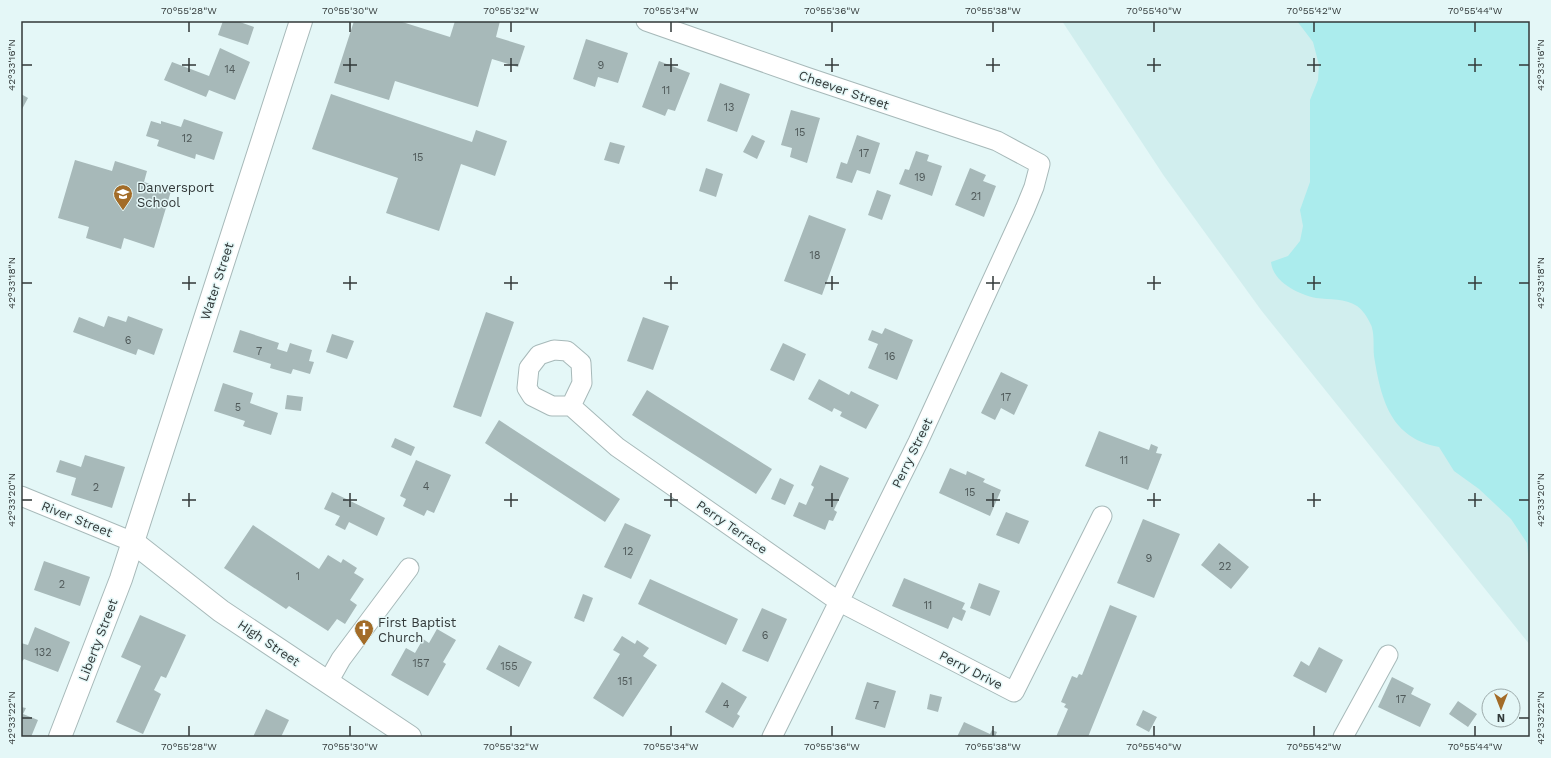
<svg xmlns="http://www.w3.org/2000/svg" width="1551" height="758" viewBox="0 0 1551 758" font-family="'Work Sans',sans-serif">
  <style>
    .built { fill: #d1eeee }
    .green { fill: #abeced }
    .building { fill: #a7b9b9 }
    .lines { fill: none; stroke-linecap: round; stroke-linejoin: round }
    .street-casing { stroke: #a7b9b9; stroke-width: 21 }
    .secondary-casing { stroke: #a7b9b9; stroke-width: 24 }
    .street { stroke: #fff; stroke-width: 19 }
    .secondary { stroke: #fff; stroke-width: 22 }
    .ticks { fill: none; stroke: #323939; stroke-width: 1.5 }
    .labels { text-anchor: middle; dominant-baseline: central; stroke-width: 3; stroke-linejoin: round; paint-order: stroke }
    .number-label { font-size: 11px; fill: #4f5959 }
    .street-label { font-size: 13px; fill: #323939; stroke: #e4f7f7 }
    .poi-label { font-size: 13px; fill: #323939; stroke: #e4f7f7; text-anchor: start }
    .neatline { fill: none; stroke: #323939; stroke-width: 1.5 }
    .ticks-label { font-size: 10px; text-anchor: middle; fill: #323939 }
  </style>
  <rect width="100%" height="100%" fill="#e4f7f7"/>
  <path class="built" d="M1062,21H1364L1530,496V645L1261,310L1164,176Z"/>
  <path class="green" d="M1297,21H1530V575L1527,543L1511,519L1479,489L1454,471L1439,447C1390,438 1381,399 1374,356C1373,346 1375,331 1370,323C1368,318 1362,309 1357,306C1345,298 1330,300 1316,298C1298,294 1273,282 1271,262L1288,256L1300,241L1303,226L1300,210L1310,182V100L1318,80L1319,65L1313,42Z"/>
  <path class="building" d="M223,21H237L254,27L248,45L218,35Z
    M354,21H399L450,37L455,21H500L496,37L525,46L518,67L492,59L478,107L395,81L389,100L334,83Z
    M586,39L628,53L618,83L598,77L595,87L573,79Z
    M220,48L250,62L235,100L209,90L206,97L164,80L172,62L209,76Z
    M659,61L690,73L675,111L668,109L665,116L642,107Z
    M720,83L750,94L737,132L707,121Z
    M21,94L28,98L21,111Z
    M331,94L472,142L476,130L507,141L495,176L461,164L439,231L386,213L398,178L312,149Z
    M791,110L820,118L807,163L790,157L792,148L781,145Z
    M184,119L223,132L214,160L196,154L195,159L157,146L159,140L146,136L151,121L161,124V121L181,127Z
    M752,135L765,141L757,159L743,152Z
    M857,135L880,143L870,174L857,170L852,183L836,178L841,162L847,164Z
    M610,142L625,146L619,164L604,160Z
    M916,151L929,155L927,161L942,166L932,196L899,184L905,169L909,170Z
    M75,160L112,171L115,161L147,171L144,182L171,191L154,248L124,238L121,249L86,238L89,227L58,218Z
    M706,168L723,174L716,197L699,191Z
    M970,168L986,175L983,181L996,186L984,217L955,205Z
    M877,190L891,195L882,220L868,215Z
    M809,215L846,229L822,295L784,281Z
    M486,312L514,322L481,417L453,407Z
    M108,316L126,322L128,316L163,329L154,355L138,349L136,355L73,332L79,317L104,327Z
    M643,317L669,326L653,370L627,361Z
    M885,328L913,340L897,380L868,368L878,344L868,340L872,330L882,334Z
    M240,330L279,343L277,349L287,352L290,343L312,350L309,361L314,362L310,374L293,369L291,374L270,368L271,364L233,352Z
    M332,334L354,341L347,359L326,352Z
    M783,343L806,354L794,381L770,370Z
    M1001,372L1028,385L1014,415L1001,408L995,420L981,413Z
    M819,379L849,395L851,391L879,405L866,429L840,416L842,412L834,408L832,412L808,399Z
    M223,383L253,393L250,403L278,413L271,435L243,426L245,421L214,411Z
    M647,390L772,469L756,494L632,415Z
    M287,395L303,397L301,411L285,409Z
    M499,420L620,499L605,522L485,443Z
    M1099,431L1149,450L1151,444L1158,447L1156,453L1162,454L1148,490L1085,466Z
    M395,438L415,447L411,456L391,447Z
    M85,455L125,467L112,508L71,495L76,478L56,472L60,460L81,467Z
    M416,460L451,475L434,513L427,510L424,516L403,506L406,499L400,496Z
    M820,465L849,478L834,510L837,512L833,521L829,520L825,530L793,516L799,502L806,505L814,487L811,485Z
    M950,468L966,475L967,471L985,479L983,482L1001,490L990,516L939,493Z
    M780,478L794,485L785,505L771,499Z
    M332,492L385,518L377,536L349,522L345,530L335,525L340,516L324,509Z
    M1006,512L1029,521L1019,544L996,535Z
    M1143,519L1180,534L1154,598L1117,583Z
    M625,523L651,535L631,579L604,567Z
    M253,525L319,569L328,555L341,563L343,559L357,568L354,573L364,579L350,600L357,605L345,624L337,619L328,631L289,606L286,609L224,568Z
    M1219,543L1249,567L1231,589L1201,565Z
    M44,561L90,577L80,606L34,590Z
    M904,578L965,603L962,609L966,611L962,621L953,617L948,629L892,606Z
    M650,579L738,619L726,645L638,604Z
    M979,583L1000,591L990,616L970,608Z
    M583,594L593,598L584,622L574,618Z
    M1110,605L1137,616L1088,737H1056L1068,709L1064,707L1066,704L1061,702L1072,676L1077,678L1079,674L1082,675Z
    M762,608L787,619L768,662L742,651Z
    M140,615L186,635L166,678L161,676L154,690L161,694L143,734L116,722L141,666L121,657Z
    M35,627L70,642L58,672L24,659L21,663V643L28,645Z
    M437,629L456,640L443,662L446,664L428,696L391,675L406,648L415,653L423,639L429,643Z
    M622,636L635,644L637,640L649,648L643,656L657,665L623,717L593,698L620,654L613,650Z
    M499,645L532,662L519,687L486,669Z
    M1319,647L1343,660L1326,693L1293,676L1301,661L1309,666Z
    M1392,677L1414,688L1411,694L1431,704L1420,727L1378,707Z
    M722,682L747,697L737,714L740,716L733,728L705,712Z
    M867,682L896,691L885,728L855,719Z
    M930,694L942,697L938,712L927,709Z
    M1458,701L1477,714L1468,727L1449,714Z
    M21,707L26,708L23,714L38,720L31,737H21Z
    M266,709L289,720L281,737H253Z
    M1143,710L1157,717L1149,732L1136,725Z
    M964,722L990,734L992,730L997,732L995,737H957Z"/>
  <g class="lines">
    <defs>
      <path id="street" d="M646,21L806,77L997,141L1040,164L1034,187L1025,209L918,442L772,737
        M554,350L567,351L581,363L582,383L571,406H552L532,396L527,388L529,368L539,355Z
        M571,406L617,447L838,601L1014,692L1102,516
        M21,496L133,542
        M328,682L341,659L409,568
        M1343,737L1388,655"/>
      <path id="secondary" d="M133,542L221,611L410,737
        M60,737L121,579L301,21"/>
    </defs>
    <use href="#street" class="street-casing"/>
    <use href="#secondary" class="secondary-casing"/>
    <use href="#street" class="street"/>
    <use href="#secondary" class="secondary"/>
  </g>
  <path class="ticks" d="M189,22V32M350,22V32M511,22V32M671,22V32M832,22V32M993,22V32M1154,22V32M1314,22V32M1475,22V32M189,58V72M350,58V72M511,58V72M671,58V72M832,58V72M993,58V72M1154,58V72M1314,58V72M1475,58V72M22,65H32M182,65H196M343,65H357M504,65H518M664,65H678M825,65H839M986,65H1000M1147,65H1161M1307,65H1321M1468,65H1482M1519,65H1529M189,276V290M350,276V290M511,276V290M671,276V290M832,276V290M993,276V290M1154,276V290M1314,276V290M1475,276V290M22,283H32M182,283H196M343,283H357M504,283H518M664,283H678M825,283H839M986,283H1000M1147,283H1161M1307,283H1321M1468,283H1482M1519,283H1529M189,493V507M350,493V507M511,493V507M671,493V507M832,493V507M993,493V507M1154,493V507M1314,493V507M1475,493V507M22,500H32M182,500H196M343,500H357M504,500H518M664,500H678M825,500H839M986,500H1000M1147,500H1161M1307,500H1321M1468,500H1482M1519,500H1529M22,718H32M1519,718H1529M189,726V736M350,726V736M511,726V736M671,726V736M832,726V736M993,726V736M1154,726V736M1314,726V736M1475,726V736"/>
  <defs>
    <symbol id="school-pin" viewBox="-11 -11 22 30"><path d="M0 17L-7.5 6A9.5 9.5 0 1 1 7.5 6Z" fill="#a36c28" stroke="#e4f7f7"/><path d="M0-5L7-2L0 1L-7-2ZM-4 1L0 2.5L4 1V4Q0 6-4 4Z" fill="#fff"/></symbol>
    <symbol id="church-pin" viewBox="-11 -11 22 30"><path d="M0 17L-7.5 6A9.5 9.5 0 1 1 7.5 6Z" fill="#a36c28" stroke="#e4f7f7"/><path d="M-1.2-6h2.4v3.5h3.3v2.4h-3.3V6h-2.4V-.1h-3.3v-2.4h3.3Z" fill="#fff"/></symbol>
  </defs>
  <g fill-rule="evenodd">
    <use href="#school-pin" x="112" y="183" width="22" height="30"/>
    <use href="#church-pin" x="353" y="618" width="22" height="30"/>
  </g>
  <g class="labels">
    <g class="number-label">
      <text x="601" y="65">9</text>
      <text x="230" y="69">14</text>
      <text x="666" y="90">11</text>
      <text x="729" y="107">13</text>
      <text x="800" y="132">15</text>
      <text x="187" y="138">12</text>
      <text x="864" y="153">17</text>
      <text x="418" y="157">15</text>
      <text x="920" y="177">19</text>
      <text x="976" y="196">21</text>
      <text x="815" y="255">18</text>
      <text x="128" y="340">6</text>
      <text x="259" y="351">7</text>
      <text x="890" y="356">16</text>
      <text x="1006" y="397">17</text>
      <text x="238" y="407">5</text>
      <text x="1124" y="460">11</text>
      <text x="426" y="486">4</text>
      <text x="96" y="487">2</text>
      <text x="970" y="492">15</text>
      <text x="628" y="551">12</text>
      <text x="1149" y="558">9</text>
      <text x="1225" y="566">22</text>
      <text x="298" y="576">1</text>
      <text x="62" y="584">2</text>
      <text x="928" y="605">11</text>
      <text x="765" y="635">6</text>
      <text x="43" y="652">132</text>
      <text x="421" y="663">157</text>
      <text x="509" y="666">155</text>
      <text x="625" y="681">151</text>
      <text x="1401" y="699">17</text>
      <text x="726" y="704">4</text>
      <text x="876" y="705">7</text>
    </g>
    <g class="street-label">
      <text transform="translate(844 90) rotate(19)">Cheever Street</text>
      <text transform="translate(217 281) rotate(-72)">Water Street</text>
      <text transform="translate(912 453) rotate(-64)">Perry Street</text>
      <text transform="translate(77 519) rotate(22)">River Street</text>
      <text transform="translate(732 527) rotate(35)">Perry Terrace</text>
      <text transform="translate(98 640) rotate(-69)">Liberty Street</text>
      <text transform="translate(269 643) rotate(34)">High Street</text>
      <text transform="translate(971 670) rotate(27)">Perry Drive</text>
    </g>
    <g class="poi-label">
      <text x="137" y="187">Danversport<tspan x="137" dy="15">School</tspan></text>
      <text x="378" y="622">First Baptist<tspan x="378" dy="15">Church</tspan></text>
    </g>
  </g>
  <rect width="1551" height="758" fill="none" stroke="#e4f7f7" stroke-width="44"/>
  <g transform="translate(1501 708) rotate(180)"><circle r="19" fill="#e4f7f7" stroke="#9dabab"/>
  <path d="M0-3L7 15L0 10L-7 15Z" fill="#a36c28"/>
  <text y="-6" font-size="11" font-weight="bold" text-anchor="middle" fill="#323939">N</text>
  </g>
  <rect x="22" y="22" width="1507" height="714" class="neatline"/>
  <g class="ticks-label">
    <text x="189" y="14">70°55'28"W</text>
    <text x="350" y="14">70°55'30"W</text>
    <text x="511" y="14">70°55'32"W</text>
    <text x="671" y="14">70°55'34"W</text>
    <text x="832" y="14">70°55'36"W</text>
    <text x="993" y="14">70°55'38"W</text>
    <text x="1154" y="14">70°55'40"W</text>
    <text x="1314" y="14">70°55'42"W</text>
    <text x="1475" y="14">70°55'44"W</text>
    <text transform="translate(1540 65) rotate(-90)" y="4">42°33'16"N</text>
    <text transform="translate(11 65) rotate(-90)" y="4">42°33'16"N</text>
    <text transform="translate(1540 283) rotate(-90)" y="4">42°33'18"N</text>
    <text transform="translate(11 283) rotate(-90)" y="4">42°33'18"N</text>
    <text transform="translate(1540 500) rotate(-90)" y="4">42°33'20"N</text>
    <text transform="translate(11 500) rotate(-90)" y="4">42°33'20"N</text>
    <text transform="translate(1540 718) rotate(-90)" y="4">42°33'22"N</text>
    <text transform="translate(11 718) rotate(-90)" y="4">42°33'22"N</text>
    <text x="189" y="750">70°55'28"W</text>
    <text x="350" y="750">70°55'30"W</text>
    <text x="511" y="750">70°55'32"W</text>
    <text x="671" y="750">70°55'34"W</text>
    <text x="832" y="750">70°55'36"W</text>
    <text x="993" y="750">70°55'38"W</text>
    <text x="1154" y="750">70°55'40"W</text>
    <text x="1314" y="750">70°55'42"W</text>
    <text x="1475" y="750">70°55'44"W</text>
  </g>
</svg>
